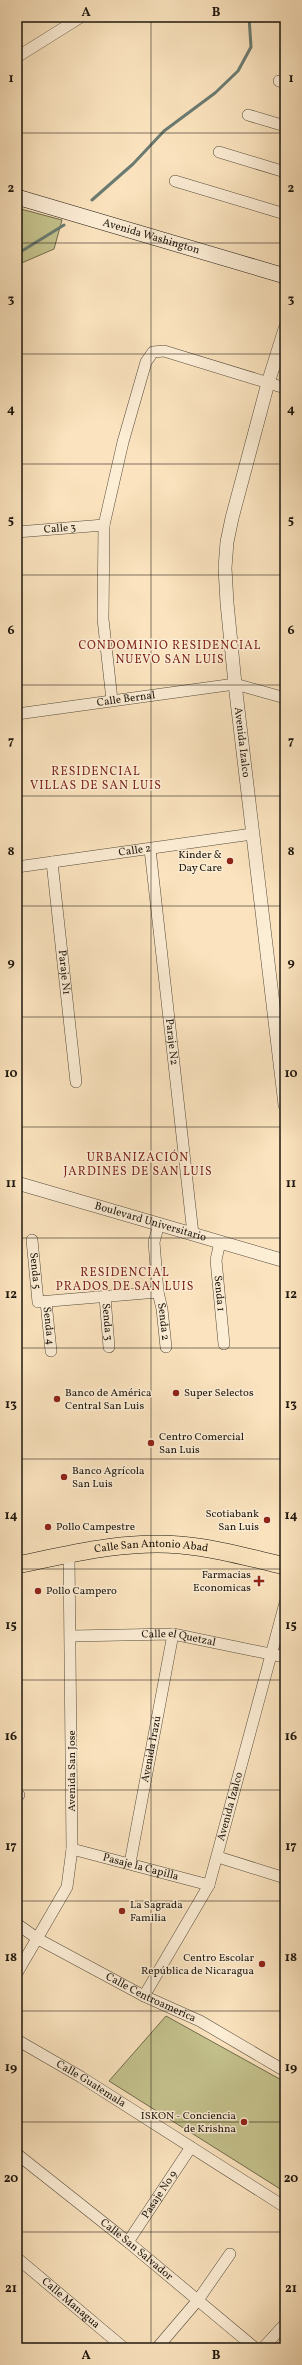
<svg xmlns="http://www.w3.org/2000/svg" width="302" height="2365" viewBox="0 0 302 2365" font-family="Vollkorn,serif">
  <style>
    .green { fill: #c4c28d; stroke: #716c4e }
    .lines { fill: none; stroke-linecap: round; stroke-linejoin: round }
    .stream { stroke: #6b7b72; stroke-width: 3 }
    .minor-casing { stroke: #554a3a; stroke-width: 12 }
    .tertiary-casing { stroke: #554a3a; stroke-width: 14 }
    .secondary-casing { stroke: #1e170e; stroke-width: 16 }
    .primary-casing { stroke: #1e170e; stroke-width: 18 }
    .minor { stroke: #fcedd5; stroke-width: 11 }
    .tertiary { stroke: #fcedd5; stroke-width: 13 }
    .secondary { stroke: #fcedd5; stroke-width: 15 }
    .primary { stroke: #fae3be; stroke-width: 17 }
    .grid { fill: none; stroke: #1e170e; stroke-width: 1; stroke-opacity: 0.55 }
    .poi-dot { fill: #8f2418; stroke: #fcedd5; stroke-width: 1.5 }
    .labels { text-anchor: middle; dominant-baseline: central; stroke-width: 3; stroke-linejoin: round; paint-order: stroke }
    .street-label { font-size: 11px; fill: #1e170e; stroke: #fcedd5 }
    .poi-label { font-size: 11px; fill: #1e170e; stroke: #fcedd5; text-anchor: start }
    .neighbourhood-label { font-size: 12px; letter-spacing: 1px; fill: #7a1f14; stroke: #fcedd5 }
    .neatline { fill: none; stroke: #1e170e; stroke-width: 1.5 }
    .grid-label { font-size: 13px; text-anchor: middle; font-weight: bold; fill: #1e170e }
  </style>
  <rect width="100%" height="100%" fill="#fae3be"/>
  <filter id="stains"><feTurbulence type="fractalNoise" baseFrequency=".005" numOctaves="4"/><feColorMatrix values="0 0 0 0 .2 0 0 0 0 .09 0 0 0 0 .02 0 0 0 .5 -.17"/></filter>
  <radialGradient id="worn" r=".72"><stop offset=".6" stop-color="#630" stop-opacity="0"/><stop offset="1" stop-color="#630" stop-opacity=".3"/></radialGradient>
  <path class="green" d="M17,208L62,220L54,249L17,265Z
    M166,2016L285,2082V2192L109,2081Z"/>
  <g class="lines">
    <path class="stream" d="M92,200L133,164L164,131L215,93L238,71L251,47L249,17
      M17,254L64,225"/>
    <defs>
      <g id="minor">
        <path d="M17,57L81,17"/>
        <path d="M279,81L285,83"/>
        <path d="M248,115L285,126"/>
        <path d="M219,152L285,172"/>
        <path d="M175,181L285,214"/>
        <path id="s1" d="M17,532L104,525"/>
        <path d="M112,700L103,619L104,525L123,442L146,362L153,352L164,351L285,388"/>
        <path id="s2" d="M17,714L235,684L285,698"/>
        <path id="s3" d="M150,849L193,1234"/>
        <path id="s4" d="M52,862L76,1082"/>
        <path id="s5" d="M17,867L252,834"/>
        <path id="s6" d="M159,1224L154,1242L158,1292L162,1309L166,1347"/>
        <path id="s7" d="M32,1240L38,1302L158,1292"/>
        <path id="s8" d="M220,1242L216,1260L224,1344"/>
        <path id="s9" d="M105,1297L109,1347"/>
        <path id="s10" d="M46,1302L51,1351"/>
        <path id="s11" d="M71,1636L173,1634L285,1657"/>
        <path d="M17,1794L19,1795"/>
        <path id="s12" d="M72,1849L209,1885"/>
        <path d="M218,1857L285,1878"/>
        <path id="s13" d="M130,1863L173,1634"/>
        <path id="s14" d="M17,1924L38,1939L144,1996L200,2021L285,2071"/>
        <path d="M17,1973L67,1887L72,1849L69,1555"/>
        <path id="s15" d="M144,1996L209,1885L285,1603"/>
        <path id="s16" d="M17,2040L81,2077L285,2207"/>
        <path id="s17" d="M17,2154L128,2242L255,2348"/>
        <path id="s18" d="M128,2242L191,2147"/>
        <path id="s19" d="M17,2258L124,2348"/>
        <path d="M157,2348L198,2300L230,2254"/>
        <path d="M263,2348L285,2324"/>
      </g>
      <g id="tertiary">
        <path id="s20" d="M285,329L268,383L232,518L227,542L225,568L227,603L235,684L285,1105"/>
        <path id="s21" d="M17,1183L285,1261"/>
      </g>
      <g id="secondary">
        <path id="s22" d="M17,197L285,276"/>
      </g>
      <g id="primary">
        <path id="s23" d="M17,1565C70,1554 126,1540 180,1545C216,1548 250,1558 285,1566"/>
      </g>
    </defs>
    <use href="#minor" class="minor-casing"/>
    <use href="#tertiary" class="tertiary-casing"/>
    <use href="#secondary" class="secondary-casing"/>
    <use href="#primary" class="primary-casing"/>
    <use href="#minor" class="minor"/>
    <use href="#tertiary" class="tertiary"/>
    <use href="#secondary" class="secondary"/>
    <use href="#primary" class="primary"/>
  </g>
  <path class="grid" d="M151,17V2348M17,133H285M17,243H285M17,354H285M17,464H285M17,575H285M17,685H285M17,796H285M17,906H285M17,1017H285M17,1127H285M17,1238H285M17,1348H285M17,1459H285M17,1569H285M17,1680H285M17,1790H285M17,1901H285M17,2011H285M17,2122H285M17,2232H285"/>
  <g class="poi-dot">
    <circle cx="230" cy="861" r="4"/>
    <circle cx="176" cy="1393" r="4"/>
    <circle cx="57" cy="1399" r="4"/>
    <circle cx="151" cy="1443" r="4"/>
    <circle cx="64" cy="1477" r="4"/>
    <circle cx="267" cy="1520" r="4"/>
    <circle cx="48" cy="1527" r="4"/>
    <path d="M257 1575h4v4h4v4h-4v4h-4v-4h-4v-4h4z"/>
    <circle cx="38" cy="1591" r="4"/>
    <circle cx="122" cy="1911" r="4"/>
    <circle cx="262" cy="1964" r="4"/>
    <circle cx="244" cy="2122" r="4"/>
  </g>
  <g class="labels">
    <g class="street-label">
      <text stroke="none"><textPath href="#s22" startOffset="140">Avenida Washington</textPath></text>
      <text stroke="none"><textPath href="#s1" startOffset="43">Calle 3</textPath></text>
      <text stroke="none"><textPath href="#s2" startOffset="110">Calle Bernal</textPath></text>
      <text stroke="none"><textPath href="#s20" startOffset="422">Avenida Izalco</textPath></text>
      <text stroke="none"><textPath href="#s5" startOffset="119">Calle 2</textPath></text>
      <text stroke="none"><textPath href="#s4" startOffset="111">Paraje N1</textPath></text>
      <text stroke="none"><textPath href="#s3" startOffset="194">Paraje N2</textPath></text>
      <text stroke="none"><textPath href="#s21" startOffset="139">Boulevard Universitario</textPath></text>
      <text stroke="none"><textPath href="#s7" startOffset="31">Senda 5</textPath></text>
      <text stroke="none"><textPath href="#s8" startOffset="52">Senda 1</textPath></text>
      <text stroke="none"><textPath href="#s6" startOffset="99">Senda 2</textPath></text>
      <text stroke="none"><textPath href="#s9" startOffset="25">Senda 3</textPath></text>
      <text stroke="none"><textPath href="#s10" startOffset="24">Senda 4</textPath></text>
      <text stroke="none"><textPath href="#s23" startOffset="136">Calle San Antonio Abad</textPath></text>
      <text stroke="none"><textPath href="#s11" startOffset="108">Calle el Quetzal</textPath></text>
      <text stroke="none"><textPath href="#s13" startOffset="116">Avenida Irazú</textPath></text>
      <text transform="translate(72 1771) rotate(-90)">Avenida San Jose</text>
      <text stroke="none"><textPath href="#s15" startOffset="210">Avenida Izalco</textPath></text>
      <text stroke="none"><textPath href="#s12" startOffset="71">Pasaje la Capilla</textPath></text>
      <text stroke="none"><textPath href="#s14" startOffset="153">Calle Centroamerica</textPath></text>
      <text stroke="none"><textPath href="#s16" startOffset="86">Calle Guatemala</textPath></text>
      <text stroke="none"><textPath href="#s18" startOffset="57">Pasaje No 9</textPath></text>
      <text stroke="none"><textPath href="#s17" startOffset="153">Calle San Salvador</textPath></text>
      <text stroke="none"><textPath href="#s19" startOffset="70">Calle Managua</textPath></text>
    </g>
    <g class="poi-label">
      <text x="222" y="855" text-anchor="end">Kinder &amp;<tspan x="222" dy="13">Day Care</tspan></text>
      <text x="65" y="1393">Banco de América<tspan x="65" dy="13">Central San Luis</tspan></text>
      <text x="184" y="1393">Super Selectos</text>
      <text x="159" y="1437">Centro Comercial<tspan x="159" dy="13">San Luis</tspan></text>
      <text x="72" y="1471">Banco Agrícola<tspan x="72" dy="13">San Luis</tspan></text>
      <text x="259" y="1514" text-anchor="end">Scotiabank<tspan x="259" dy="13">San Luis</tspan></text>
      <text x="56" y="1527">Pollo Campestre</text>
      <text x="251" y="1575" text-anchor="end">Farmacias<tspan x="251" dy="13">Economicas</tspan></text>
      <text x="46" y="1591">Pollo Campero</text>
      <text x="130" y="1905">La Sagrada<tspan x="130" dy="13">Familia</tspan></text>
      <text x="254" y="1958" text-anchor="end">Centro Escolar<tspan x="254" dy="13">República de Nicaragua</tspan></text>
      <text x="236" y="2116" text-anchor="end">ISKON - Conciencia<tspan x="236" dy="13">de Krishna</tspan></text>
    </g>
    <g class="neighbourhood-label">
      <text x="170" y="646">CONDOMINIO RESIDENCIAL<tspan x="170" dy="14">NUEVO SAN LUIS</tspan></text>
      <text x="96" y="772">RESIDENCIAL<tspan x="96" dy="14">VILLAS DE SAN LUIS</tspan></text>
      <text x="138" y="1158">URBANIZACIÓN<tspan x="138" dy="14">JARDINES DE SAN LUIS</tspan></text>
      <text x="125" y="1273">RESIDENCIAL<tspan x="125" dy="14">PRADOS DE SAN LUIS</tspan></text>
    </g>
  </g>
  <rect width="302" height="2365" fill="none" stroke="#fae3be" stroke-width="44"/>
  <rect x="22" y="22" width="258" height="2321" class="neatline"/>
  <g class="grid-label">
    <text x="86" y="16">A</text>
    <text x="216" y="16">B</text>
    <text x="11" y="82">1</text>
    <text x="291" y="82">1</text>
    <text x="11" y="192">2</text>
    <text x="291" y="192">2</text>
    <text x="11" y="303">3</text>
    <text x="291" y="303">3</text>
    <text x="11" y="413">4</text>
    <text x="291" y="413">4</text>
    <text x="11" y="524">5</text>
    <text x="291" y="524">5</text>
    <text x="11" y="634">6</text>
    <text x="291" y="634">6</text>
    <text x="11" y="745">7</text>
    <text x="291" y="745">7</text>
    <text x="11" y="855">8</text>
    <text x="291" y="855">8</text>
    <text x="11" y="966">9</text>
    <text x="291" y="966">9</text>
    <text x="11" y="1077">10</text>
    <text x="291" y="1077">10</text>
    <text x="11" y="1187">11</text>
    <text x="291" y="1187">11</text>
    <text x="11" y="1298">12</text>
    <text x="291" y="1298">12</text>
    <text x="11" y="1408">13</text>
    <text x="291" y="1408">13</text>
    <text x="11" y="1519">14</text>
    <text x="291" y="1519">14</text>
    <text x="11" y="1629">15</text>
    <text x="291" y="1629">15</text>
    <text x="11" y="1740">16</text>
    <text x="291" y="1740">16</text>
    <text x="11" y="1850">17</text>
    <text x="291" y="1850">17</text>
    <text x="11" y="1961">18</text>
    <text x="291" y="1961">18</text>
    <text x="11" y="2071">19</text>
    <text x="291" y="2071">19</text>
    <text x="11" y="2182">20</text>
    <text x="291" y="2182">20</text>
    <text x="11" y="2292">21</text>
    <text x="291" y="2292">21</text>
    <text x="86" y="2359">A</text>
    <text x="216" y="2359">B</text>
  </g>
  <rect width="100%" height="100%" filter="url(#stains)"/>
  <rect width="100%" height="100%" fill="url(#worn)"/>
</svg>
